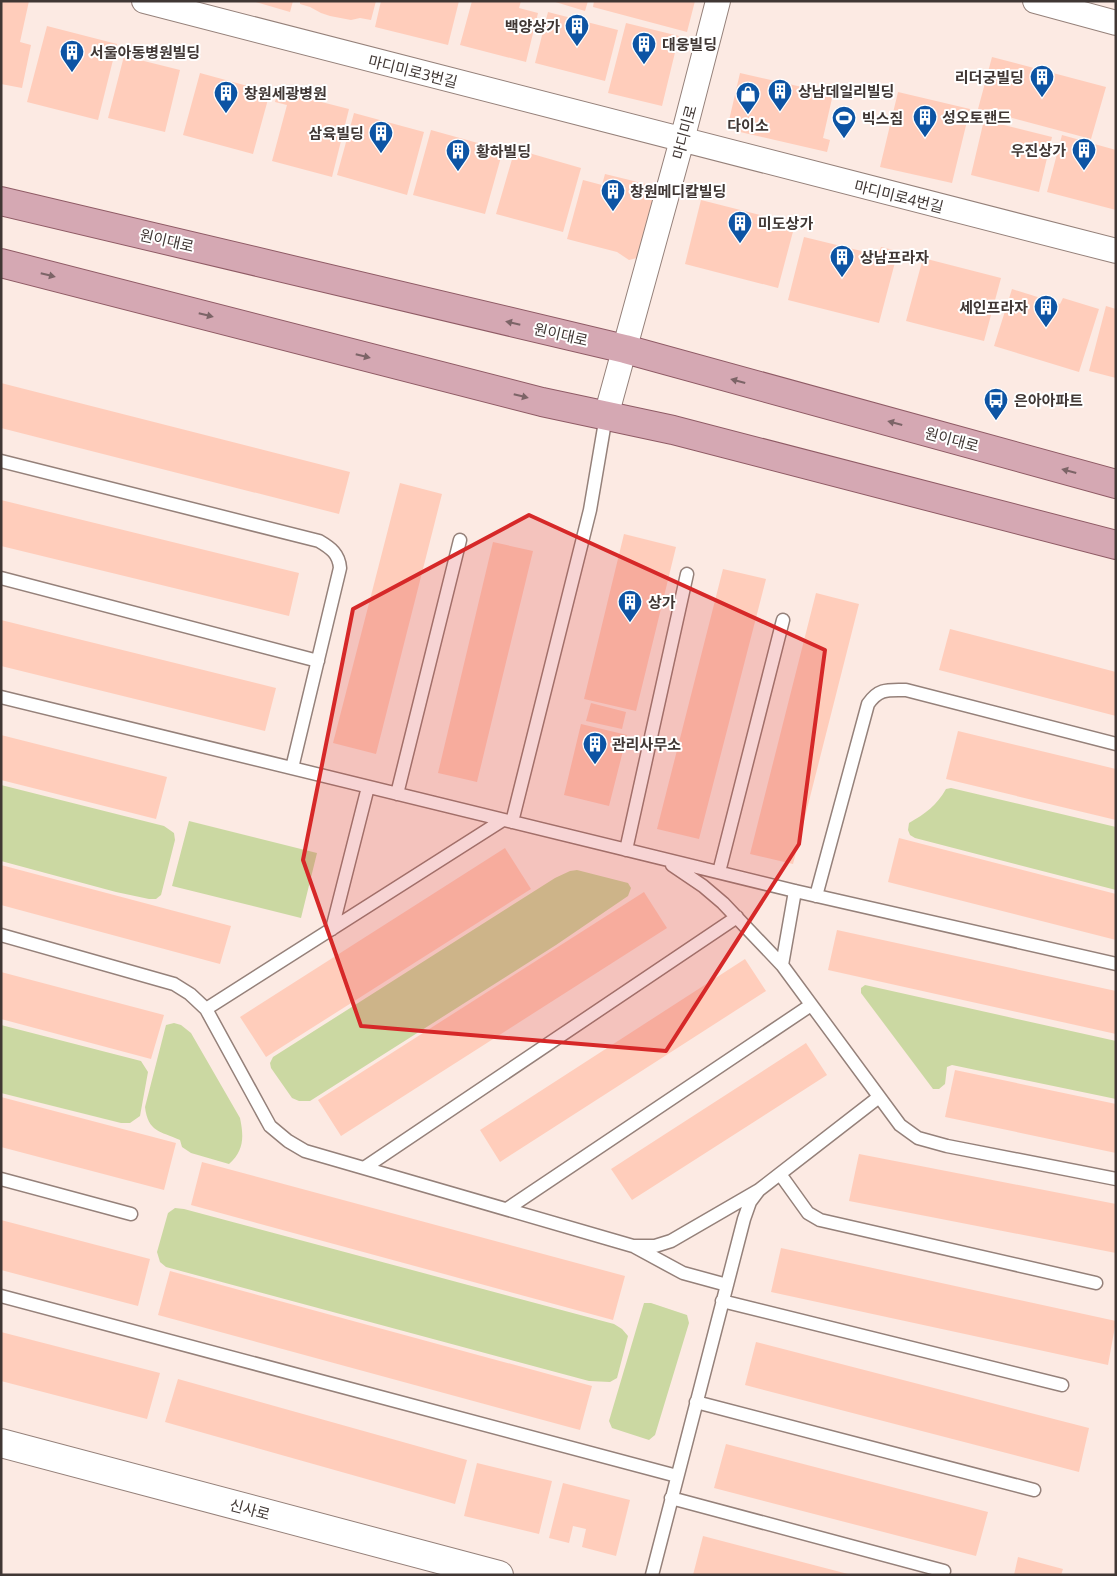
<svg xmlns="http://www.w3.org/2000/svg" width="1117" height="1576" viewBox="0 0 1117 1576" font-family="'Open Sans','Noto Sans KR',sans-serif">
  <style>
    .green { fill: #cbd8a2 }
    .building { fill: #ffcdbb }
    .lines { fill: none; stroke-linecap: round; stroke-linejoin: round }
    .service-casing { stroke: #95817a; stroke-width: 15 }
    .minor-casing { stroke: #95817a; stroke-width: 26 }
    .secondary-casing { stroke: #95817a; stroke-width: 30 }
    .primary-casing { stroke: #8f5b65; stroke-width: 30 }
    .service { stroke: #fff; stroke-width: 12 }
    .minor { stroke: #fff; stroke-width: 24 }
    .secondary { stroke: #fff; stroke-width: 28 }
    .primary { stroke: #d5a8b3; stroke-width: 28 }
    .oneway { fill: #7c6467 }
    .marked { fill: #d62828; fill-opacity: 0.2; stroke: #d62828; stroke-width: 4; stroke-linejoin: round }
    .labels { text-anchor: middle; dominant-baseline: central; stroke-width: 4; stroke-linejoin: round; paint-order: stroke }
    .poi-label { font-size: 15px; font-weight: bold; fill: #403734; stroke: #fff; text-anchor: start }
    .street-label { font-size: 15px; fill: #403734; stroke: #fff }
  </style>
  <rect width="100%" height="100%" fill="#fceae3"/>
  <path class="green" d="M1,785L164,826L174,833L175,840L161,895L156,899H149L116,892L1,861Z
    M951,788L1116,827V890L915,838L910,835L908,830L909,823C925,814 937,805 946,789Z
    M189,821L317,853L301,918L172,886Z
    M577,870L628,883L631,888L628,896L556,945L310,1101H299L292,1098L271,1068L270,1063L273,1057L555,878L570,871Z
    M865,985L1116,1041V1099L952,1065L947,1067L945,1084L939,1089H933L861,993V988Z
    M174,1023L181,1025L191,1033L240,1118C244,1137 244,1151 229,1164L191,1153L182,1147L180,1140C160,1131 148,1132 145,1107L166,1025Z
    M1,1025L141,1061L148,1072L140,1116L130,1123H121L1,1093Z
    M175,1208L184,1209L614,1324L622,1329L628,1336L617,1378L610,1382L589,1381L166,1267L160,1262L157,1252L168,1213Z
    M644,1303H651L687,1315L689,1323L655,1435L649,1440L612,1428L609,1421Z"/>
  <path class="building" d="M1,1H29L20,42L31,45L22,88L1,84Z
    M252,1H293L290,12Z
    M300,1H376L371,20L360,18L351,20L330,16L321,13L310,7L300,4Z
    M381,1H459L448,45L375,27Z
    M472,1H521L519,8L538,13L526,62L460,45Z
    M552,1H588L585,11Z
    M594,1H695L687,32L593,7Z
    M548,12L618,30L605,81L535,63Z
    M626,23L679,36L662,106L608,93Z
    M47,26L117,44L98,120L27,102Z
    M124,56L180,70L165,132L108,118Z
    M992,57L1106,87L1091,139L978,109Z
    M200,73L270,92L253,154L183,135Z
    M740,73L833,94L823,138L830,140L827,152L727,129Z
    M278,91L349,109L332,177L272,161L287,105L275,102Z
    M898,92L970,109L952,183L880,167Z
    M354,113L424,132L407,195L337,175Z
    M984,120L1052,137L1039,192L971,175Z
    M431,130L503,150L485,214L413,195Z
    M1062,135L1116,150V210L1047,192Z
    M515,149L581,168L563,232L496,214Z
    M605,174L658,187L637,258L629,260L617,252L567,239L583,180L602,185Z
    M701,200L795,224L778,288L685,264Z
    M804,237L878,255L881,247L898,251L879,323L788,300Z
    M923,258L1001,278L984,341L906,321Z
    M1012,289L1060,304L1063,298L1099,309L1079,372L994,346Z
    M1106,306L1116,309V378L1089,371Z
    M1,383L350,472L339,514L1,428Z
    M400,483L442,494L376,754L333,743Z
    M1,500L299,573L289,616L1,546Z
    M624,534L676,547L636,711L584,699Z
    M493,542L533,551L477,782L438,773Z
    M723,569L766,579L699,839L657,829Z
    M816,593L859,604L793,864L750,854Z
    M1,620L276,688L265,731L1,666Z
    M950,629L1116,672V716L939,670Z
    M591,703L626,712L622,729L586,721Z
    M581,724L627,735L609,806L564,795Z
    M958,731L1116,769V820L946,779Z
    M1,735L167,777L156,819L1,780Z
    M899,838L1116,894V940L888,882Z
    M505,848L531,889L266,1057L240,1017Z
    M1,865L231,926L220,964L1,905Z
    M644,892L667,928L341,1136L318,1100Z
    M837,930L1116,991V1034L828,970Z
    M745,959L766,991L500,1162L480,1130Z
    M1,972L164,1015L151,1059L1,1019Z
    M806,1043L827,1075L632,1200L611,1169Z
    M955,1070L1116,1104V1153L945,1117Z
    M1,1097L176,1143L164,1190L1,1147Z
    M859,1154L1116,1204V1253L849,1201Z
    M202,1162L625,1276L613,1320L191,1205Z
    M1,1220L150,1259L138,1306L1,1270Z
    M781,1248L1116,1321L1108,1365L771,1292Z
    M170,1271L592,1386L580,1430L158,1315Z
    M1,1332L160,1373L147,1419L1,1381Z
    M756,1342L1089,1428L1079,1472L745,1385Z
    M178,1379L467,1460L455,1504L165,1422Z
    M726,1444L988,1512L976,1556L714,1488Z
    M477,1463L552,1481L539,1534L464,1516Z
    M563,1483L630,1500L616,1556L582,1547L586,1529L573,1526L569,1543L549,1538Z
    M703,1536L848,1574V1575H693Z
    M1018,1557L1063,1569L1061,1575H1014Z"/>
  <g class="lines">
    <defs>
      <path id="service" d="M1,461L319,541C331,548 339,554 340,568L292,768
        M1,578L318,661
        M1,697L795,891L1116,964
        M397,794L460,540
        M512,822L590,510L606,416
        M626,850L687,574
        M672,865L703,886L723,903L782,965L900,1125L918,1138L947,1146L1116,1179
        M719,872L783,620
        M816,896L868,704C879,688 888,690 906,690L1116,744
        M332,929L368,787
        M1,935L174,984L190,994L206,1009L270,1126L288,1141L305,1151L633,1246H655L671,1241L759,1190
        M782,965L795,891
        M206,1009L503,820
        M364,1168L737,917
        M780,1174L808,1213L820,1220L1096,1283
        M1,1179L131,1214
        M507,1209L811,1005
        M635,1247L683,1273L727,1285
        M1,1296L677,1476
        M722,1301L1062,1385
        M696,1402L1034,1490
        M671,1498L944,1571
        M652,1575L744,1219L750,1202L759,1190L879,1097"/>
      <path id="minor" d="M144,1L1116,251
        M1035,1L1116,23
        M606,416L682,140L718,1"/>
      <path id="secondary" d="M1,1443L499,1575"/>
      <path id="primary" d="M1,201L625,349L1116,484
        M1,263L542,402L673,430L1116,545"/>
    </defs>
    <use href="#service" class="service-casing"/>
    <use href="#minor" class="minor-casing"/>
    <use href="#secondary" class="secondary-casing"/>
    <use href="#primary" class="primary-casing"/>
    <use href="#service" class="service"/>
    <use href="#minor" class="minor"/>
    <use href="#secondary" class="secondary"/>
    <use href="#primary" class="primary"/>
  </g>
  <defs><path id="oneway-solid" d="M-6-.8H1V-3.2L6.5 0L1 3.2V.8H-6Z" transform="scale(1.25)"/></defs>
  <g class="oneway">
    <use href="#oneway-solid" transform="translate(48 275) rotate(14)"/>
    <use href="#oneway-solid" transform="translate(206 315) rotate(14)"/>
    <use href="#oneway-solid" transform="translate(513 323) rotate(-167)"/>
    <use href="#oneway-solid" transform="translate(363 356) rotate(14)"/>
    <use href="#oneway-solid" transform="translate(738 381) rotate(-165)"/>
    <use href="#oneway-solid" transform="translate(521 396) rotate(14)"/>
    <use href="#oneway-solid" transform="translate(895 423) rotate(-165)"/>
    <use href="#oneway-solid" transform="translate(1069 471) rotate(-165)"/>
  </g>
  <path class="marked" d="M529,515L825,650L799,844L666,1051L361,1026L303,860L353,609Z"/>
  <defs>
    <symbol id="building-pin" viewBox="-11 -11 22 30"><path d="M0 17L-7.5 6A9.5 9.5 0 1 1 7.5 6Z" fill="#0d54a4" stroke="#fff"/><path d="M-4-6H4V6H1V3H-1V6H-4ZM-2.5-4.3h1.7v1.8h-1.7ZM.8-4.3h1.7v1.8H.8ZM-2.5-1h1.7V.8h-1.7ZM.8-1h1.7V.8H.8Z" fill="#fff"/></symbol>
    <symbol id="shop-pin" viewBox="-11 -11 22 30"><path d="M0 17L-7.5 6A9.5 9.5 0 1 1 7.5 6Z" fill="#0d54a4" stroke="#fff"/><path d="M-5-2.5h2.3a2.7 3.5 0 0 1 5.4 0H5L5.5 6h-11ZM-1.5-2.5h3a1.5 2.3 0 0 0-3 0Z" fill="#fff"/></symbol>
    <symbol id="stadium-pin" viewBox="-11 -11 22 30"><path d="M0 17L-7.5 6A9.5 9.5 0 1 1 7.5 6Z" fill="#0d54a4" stroke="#fff"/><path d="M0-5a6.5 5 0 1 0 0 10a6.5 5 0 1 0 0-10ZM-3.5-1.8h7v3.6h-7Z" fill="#fff"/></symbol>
    <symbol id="bus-pin" viewBox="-11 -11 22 30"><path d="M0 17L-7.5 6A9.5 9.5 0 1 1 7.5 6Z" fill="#0d54a4" stroke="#fff"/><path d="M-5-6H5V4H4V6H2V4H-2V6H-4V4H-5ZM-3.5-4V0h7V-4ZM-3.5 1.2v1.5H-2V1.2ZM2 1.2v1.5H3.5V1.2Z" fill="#fff"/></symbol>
  </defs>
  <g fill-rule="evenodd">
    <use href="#building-pin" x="563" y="12" width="28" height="38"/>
    <use href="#building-pin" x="630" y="30" width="28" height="38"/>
    <use href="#building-pin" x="58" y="38" width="28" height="38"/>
    <use href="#building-pin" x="1028" y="63" width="28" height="38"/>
    <use href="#building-pin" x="766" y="77" width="28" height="38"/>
    <use href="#building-pin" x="212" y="79" width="28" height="38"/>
    <use href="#shop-pin" x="734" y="80" width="28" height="38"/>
    <use href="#building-pin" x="911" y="103" width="28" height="38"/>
    <use href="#stadium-pin" x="830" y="104" width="28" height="38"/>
    <use href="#building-pin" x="367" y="119" width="28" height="38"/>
    <use href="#building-pin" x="1070" y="136" width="28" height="38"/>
    <use href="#building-pin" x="444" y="137" width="28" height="38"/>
    <use href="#building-pin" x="599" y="177" width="28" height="38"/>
    <use href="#building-pin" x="726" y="209" width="28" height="38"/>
    <use href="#building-pin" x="828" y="243" width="28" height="38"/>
    <use href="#building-pin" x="1032" y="293" width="28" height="38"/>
    <use href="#bus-pin" x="982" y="386" width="28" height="38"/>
    <use href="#building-pin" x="616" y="588" width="28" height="38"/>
    <use href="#building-pin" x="581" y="730" width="28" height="38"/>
  </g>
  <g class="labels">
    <g class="poi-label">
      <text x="560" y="26" text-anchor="end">백양상가</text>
      <text x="662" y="44">대웅빌딩</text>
      <text x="90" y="52">서울아동병원빌딩</text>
      <text x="1024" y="77" text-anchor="end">리더궁빌딩</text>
      <text x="798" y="91">상남데일리빌딩</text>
      <text x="244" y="93">창원세광병원</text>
      <text x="942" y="117">성오토랜드</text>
      <text x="862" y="118">빅스짐</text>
      <text x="748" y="125" text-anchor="middle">다이소</text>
      <text x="364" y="133" text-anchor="end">삼육빌딩</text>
      <text x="1066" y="150" text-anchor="end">우진상가</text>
      <text x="476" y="151">황하빌딩</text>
      <text x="630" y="191">창원메디칼빌딩</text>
      <text x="758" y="223">미도상가</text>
      <text x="860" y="257">상남프라자</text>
      <text x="1028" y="307" text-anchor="end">세인프라자</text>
      <text x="1014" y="400">은아아파트</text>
      <text x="648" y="602">상가</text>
      <text x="612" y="744">관리사무소</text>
    </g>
    <g class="street-label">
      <text transform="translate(413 71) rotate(14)">마디미로3번길</text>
      <text transform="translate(684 132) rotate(-75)">마디미로</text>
      <text transform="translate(899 196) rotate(14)">마디미로4번길</text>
      <text transform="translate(167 240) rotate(13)">원이대로</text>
      <text transform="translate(561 334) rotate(13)">원이대로</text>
      <text transform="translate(952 439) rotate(15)">원이대로</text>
      <text transform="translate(250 1509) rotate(15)">신사로</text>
    </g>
  </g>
  <rect width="1117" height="1576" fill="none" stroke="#403734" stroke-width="5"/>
</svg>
